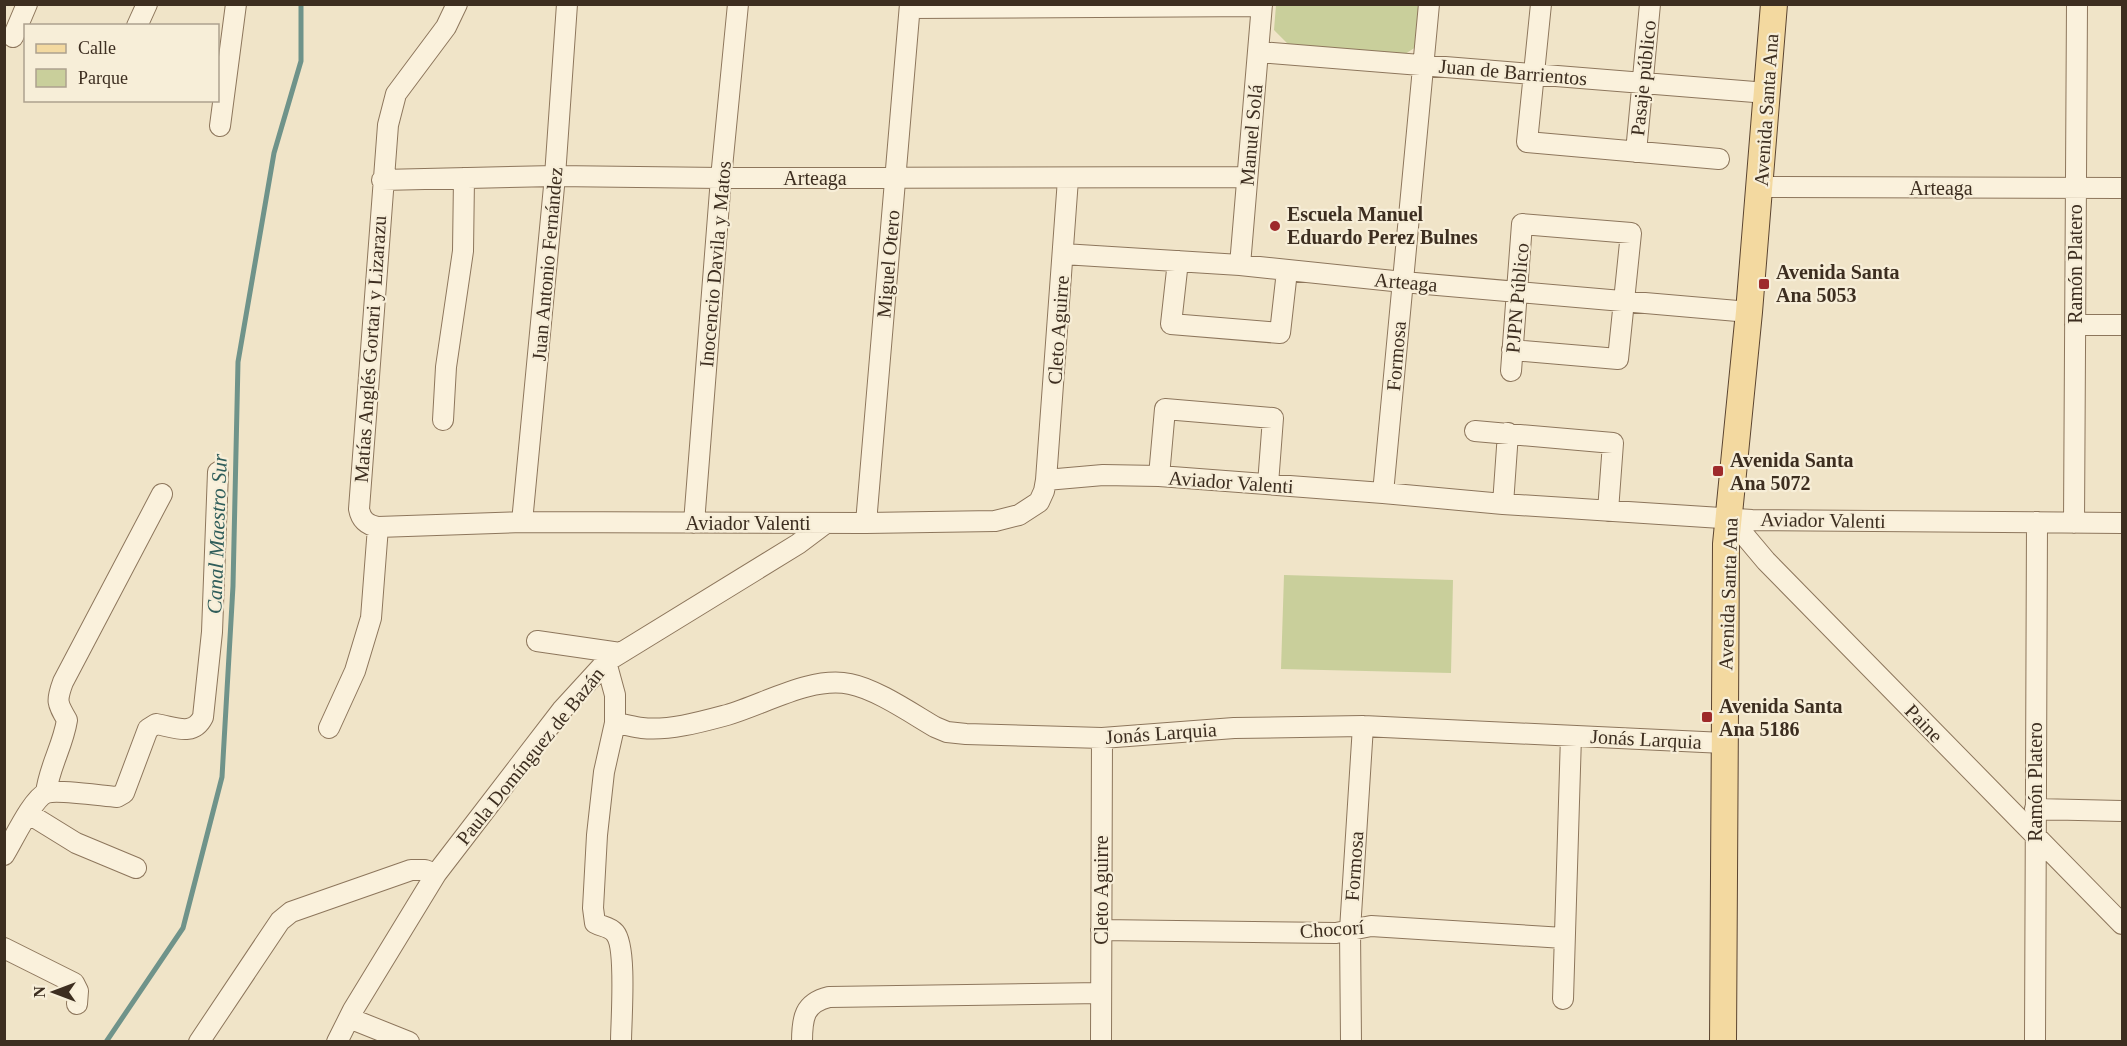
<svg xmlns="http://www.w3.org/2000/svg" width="2127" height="1046" viewBox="0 0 2127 1046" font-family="'Times New Roman',serif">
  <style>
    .green { fill: #c9cf9b }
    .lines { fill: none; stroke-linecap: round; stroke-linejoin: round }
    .stream { stroke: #6f938a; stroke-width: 5 }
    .minor-casing { stroke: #8d765c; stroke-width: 22 }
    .major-casing { stroke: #5b4430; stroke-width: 28 }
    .minor { stroke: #faf1dc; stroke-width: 20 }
    .major { stroke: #f3d9a0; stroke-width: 26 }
    .poi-dot { fill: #9e2a2b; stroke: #f7eed8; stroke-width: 2 }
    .labels { text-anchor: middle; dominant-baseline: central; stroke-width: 4.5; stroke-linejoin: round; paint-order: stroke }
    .street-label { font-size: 20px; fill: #3d2e20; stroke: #f7eed8 }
    .poi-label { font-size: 20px; font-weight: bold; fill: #3d2e20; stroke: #f7eed8; text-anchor: start }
    .water-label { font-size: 21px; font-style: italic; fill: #2f5d5a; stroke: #f7eed8 }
  </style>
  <rect width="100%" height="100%" fill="#f0e4c8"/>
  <path class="green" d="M1276,5H1423L1419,45L1405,54L1288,44L1274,30Z
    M1284,575L1453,580L1451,673L1281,669Z"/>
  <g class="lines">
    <path class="stream" d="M106,1042L183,928L222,777L233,586L238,362L274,153L301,61V4"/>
    <defs>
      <path id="minor" d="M457,4L446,27L396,94L388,125L359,509C361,520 367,525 378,527L522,522L866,523L995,521L1019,515L1039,502L1044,491L1046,480L1068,179
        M1541,4L1527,142L1719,159
        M910,8L1262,6
        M137,26L147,4
        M13,37L27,4
        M1259,52L1767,93
        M220,126L236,4
        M1636,152L1650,4
        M382,180L555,176L721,178L1247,177
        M1760,187L2122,188
        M1063,254L1240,265L1403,282L1749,312
        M1178,261L1171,324L1280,333L1287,271
        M1240,265L1262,4
        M2075,325H2122
        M1511,371L1522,224L1631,233L1618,359L1512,350
        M443,420L446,367L463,251L464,178
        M1475,431L1613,443L1608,511
        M1159,476L1165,409L1273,418L1268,484
        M1046,480L1103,475L1159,476L1383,493L1503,504L1752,520L2122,523
        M1383,493L1429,4
        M1503,504L1508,433
        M1729,517L1766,561L2122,924
        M522,522L555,176L567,4
        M694,523L721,178L738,4
        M866,523L910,4
        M2074,523L2077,4
        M537,641L620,653
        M606,662L615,695V723L604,772L597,835L593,908L595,923C602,927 609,926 615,933C627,947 621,1021 621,1042
        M615,723C624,724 633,727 642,728C669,731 701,722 727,715C765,704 811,676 850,684C876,689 911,713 935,727L947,732L966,734L1102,738L1234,728L1363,726L1724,743
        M329,728L355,671L371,618L378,527
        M46,793C49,767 63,746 67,720C57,703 56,701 63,682L162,494
        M2035,809L2122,811
        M29,814L76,843L136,868
        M4,855C13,841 32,799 46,793C57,789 103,796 117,797L124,793L148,729L156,724C175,727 193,737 203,717L212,632L218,472
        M1101,930L1336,933L1371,926L1564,938
        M4,948L74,983L78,991L77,1004
        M1563,999L1571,736
        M349,1018L409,1042
        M199,1042L280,921L291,912L411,870H425L436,874
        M337,1042L353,1010L436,874L562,710L606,662L798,544L826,523
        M802,1042C802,1018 804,1003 829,997L1101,993
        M1101,1042L1102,738
        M1351,1042L1350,930L1363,726
        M2035,1042L2037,522"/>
      <path id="major" d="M1723,1042L1726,544L1749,312L1774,4"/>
    </defs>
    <use href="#minor" class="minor-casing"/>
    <use href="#major" class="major-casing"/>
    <use href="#minor" class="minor"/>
    <use href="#major" class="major"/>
  </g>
  <g class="poi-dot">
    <circle cx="1275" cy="226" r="6"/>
    <rect x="1758" y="278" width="12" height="12" rx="3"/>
    <rect x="1712" y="465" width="12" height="12" rx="3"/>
    <rect x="1701" y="711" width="12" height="12" rx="3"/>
  </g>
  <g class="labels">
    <g class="street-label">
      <text transform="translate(1513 72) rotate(5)">Juan de Barrientos</text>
      <text transform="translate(1643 78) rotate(-84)">Pasaje público</text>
      <text transform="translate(1766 110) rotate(-86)">Avenida Santa Ana</text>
      <text transform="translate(1251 135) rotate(-85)">Manuel Solá</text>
      <text x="815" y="178">Arteaga</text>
      <text x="1941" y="188">Arteaga</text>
      <text transform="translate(547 264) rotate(-85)">Juan Antonio Fernández</text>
      <text transform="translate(715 264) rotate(-85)">Inocencio Davila y Matos</text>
      <text transform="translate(888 264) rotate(-85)">Miguel Otero</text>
      <text transform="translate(2075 264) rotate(-90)">Ramón Platero</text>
      <text transform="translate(1406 282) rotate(5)">Arteaga</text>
      <text transform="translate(1517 298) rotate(-85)">PJPN Público</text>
      <text transform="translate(1058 330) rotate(-86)">Cleto Aguirre</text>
      <text transform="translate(370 349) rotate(-86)">Matías Anglés Gortari y Lizarazu</text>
      <text transform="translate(1396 356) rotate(-85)">Formosa</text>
      <text transform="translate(1231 482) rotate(4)">Aviador Valenti</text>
      <text transform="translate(1823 520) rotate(1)">Aviador Valenti</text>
      <text x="748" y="523">Aviador Valenti</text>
      <text transform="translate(1728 594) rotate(-88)">Avenida Santa Ana</text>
      <text transform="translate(1924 723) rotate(46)">Paine</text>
      <text transform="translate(1161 733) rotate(-4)">Jonás Larquia</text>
      <text transform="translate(1646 739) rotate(3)">Jonás Larquia</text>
      <text transform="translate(530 756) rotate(-51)">Paula Domínguez de Bazán</text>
      <text transform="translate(2035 782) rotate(-90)">Ramón Platero</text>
      <text transform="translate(1354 866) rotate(-86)">Formosa</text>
      <text transform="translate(1101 890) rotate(-90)">Cleto Aguirre</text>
      <text transform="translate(1332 929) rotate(-4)">Chocorí</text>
    </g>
    <g class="poi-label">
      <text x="1287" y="214">Escuela Manuel<tspan x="1287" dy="23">Eduardo Perez Bulnes</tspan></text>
      <text x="1776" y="272">Avenida Santa<tspan x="1776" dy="23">Ana 5053</tspan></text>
      <text x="1730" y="460">Avenida Santa<tspan x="1730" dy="23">Ana 5072</tspan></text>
      <text x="1719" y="706">Avenida Santa<tspan x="1719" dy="23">Ana 5186</tspan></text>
    </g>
    <g class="water-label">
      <text transform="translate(217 534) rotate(-88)">Canal Maestro Sur</text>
    </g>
  </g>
  <rect width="2127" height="1046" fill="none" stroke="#3d2e20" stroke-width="12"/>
  <rect x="24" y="24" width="195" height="78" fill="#f7eed8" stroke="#ada18e" stroke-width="1.5"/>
  <rect x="36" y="44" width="30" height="9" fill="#f3d9a0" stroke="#ada18e" stroke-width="1.5"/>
  <text x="78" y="54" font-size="18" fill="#3d2e20">Calle</text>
  <rect x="36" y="69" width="30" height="18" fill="#c9cf9b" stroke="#ada18e" stroke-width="1.5"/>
  <text x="78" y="84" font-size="18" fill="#3d2e20">Parque</text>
  <g transform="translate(54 992) rotate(270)" stroke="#f7eed8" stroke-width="4.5" paint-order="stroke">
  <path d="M0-4.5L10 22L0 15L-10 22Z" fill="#3d2e20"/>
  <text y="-9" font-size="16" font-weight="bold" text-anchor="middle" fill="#3d2e20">N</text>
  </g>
</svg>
